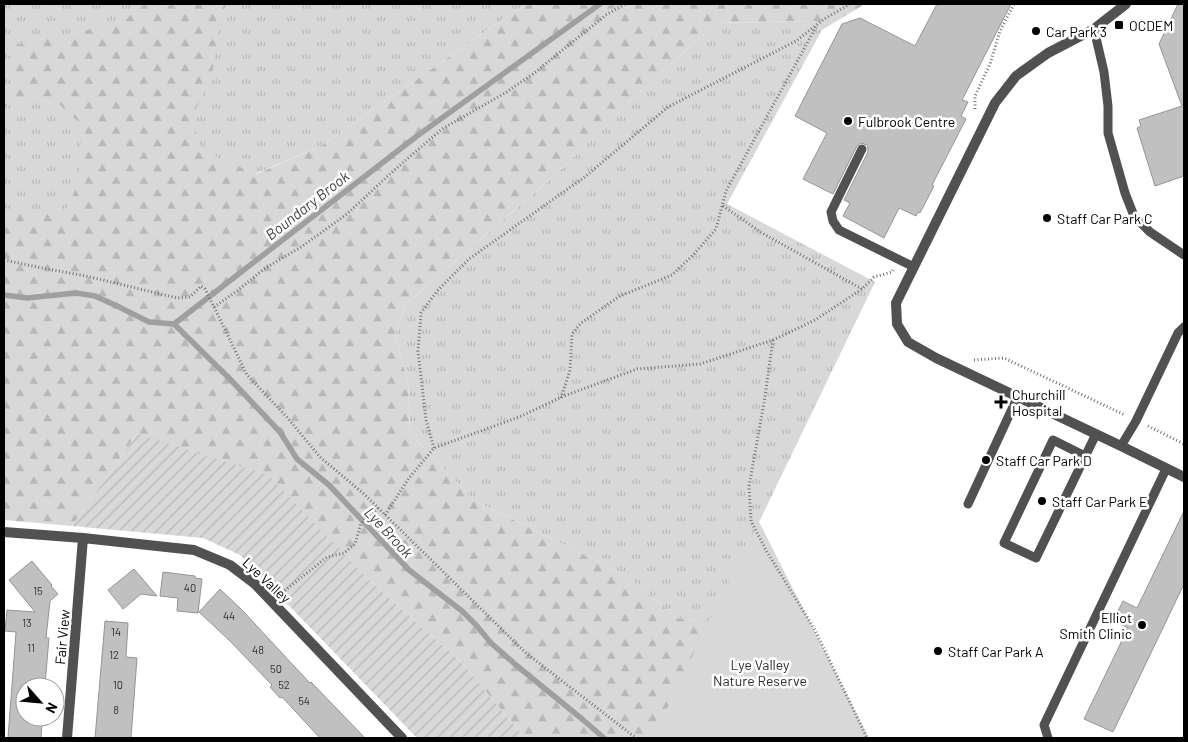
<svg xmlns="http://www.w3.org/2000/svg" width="1188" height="742" viewBox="0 0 1188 742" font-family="Barlow,sans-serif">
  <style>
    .grass { fill: url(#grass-tufts) }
    .forest { fill: url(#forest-firs) }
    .park { fill: #d8d8d8 }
    .garden { fill: url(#garden-furrows) }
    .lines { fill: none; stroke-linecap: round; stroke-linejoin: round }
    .stream { stroke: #9f9f9f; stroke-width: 5.5 }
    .building { fill: #c0c0c0; stroke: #959595 }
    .path { stroke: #737373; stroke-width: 3; stroke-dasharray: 1 2.5; stroke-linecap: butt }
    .lane { stroke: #515151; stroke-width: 9 }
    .street { stroke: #515151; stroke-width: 10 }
    .poi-dot { fill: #000; stroke: #fff; stroke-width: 2 }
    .labels { text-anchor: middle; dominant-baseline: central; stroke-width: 5; stroke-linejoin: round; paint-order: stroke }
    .number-label { font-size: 11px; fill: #303030 }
    .poi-label { font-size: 14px; fill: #000; stroke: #fff; text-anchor: start }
    .street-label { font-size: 14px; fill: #000; stroke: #fff }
    .park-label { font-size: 14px; fill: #2f2f2f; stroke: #fff }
    .water-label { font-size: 15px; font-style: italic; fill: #404040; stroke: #fff }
  </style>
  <defs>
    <pattern id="grass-tufts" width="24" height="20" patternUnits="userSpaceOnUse" patternTransform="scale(1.25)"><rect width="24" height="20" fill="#d8d8d8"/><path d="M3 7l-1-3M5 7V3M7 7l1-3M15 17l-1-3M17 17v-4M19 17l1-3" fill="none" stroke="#b8b8b8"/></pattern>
    <pattern id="forest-firs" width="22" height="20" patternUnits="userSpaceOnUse" patternTransform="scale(1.25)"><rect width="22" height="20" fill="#d8d8d8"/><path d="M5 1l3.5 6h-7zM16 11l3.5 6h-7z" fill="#b8b8b8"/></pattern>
    <pattern id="garden-furrows" width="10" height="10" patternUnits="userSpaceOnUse" patternTransform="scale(1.25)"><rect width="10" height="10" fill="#d8d8d8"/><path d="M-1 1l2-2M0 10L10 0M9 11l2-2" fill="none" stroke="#b8b8b8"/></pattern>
  </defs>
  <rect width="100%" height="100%" fill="#fff"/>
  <path class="grass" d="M4,4H529L515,11L319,147L157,215L4,245Z
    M814,21L822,30L727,204L875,282L759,522L836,675L710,621L677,618L627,576L473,500L410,433L408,383L395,334L407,303L555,175L630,101L716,23Z"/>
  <path class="forest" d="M145,4H226L218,34L213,69L192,118L201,150L256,174L319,147L515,11L529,4H865L822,30L814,21L716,23L630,101L555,175L407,303L395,334L408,383L410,433L473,500L627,576L677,618L710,621L707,738H525L461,662L366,577L137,434L72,526L4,520V210L65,211L78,184L82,125L59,104L14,101L9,47L43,39L87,30L127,18Z"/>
  <path class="park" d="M759,522L869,738H653L697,646Z"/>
  <path class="garden" d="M137,434L268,475L366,577L461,662L525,738H417L240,555L203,538L72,526Z"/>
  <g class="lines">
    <path class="stream" d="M4,295L27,298L76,293L95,296L117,306L149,322L174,324L417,136L600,4
      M174,324L228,377L280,432L297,459L329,485L409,570L462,611L476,625L491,643L516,665L582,719L604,738"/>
  </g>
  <path class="building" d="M937,4H1011L962,100L968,102L961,116L966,119L932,185L934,186L920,213L918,212L916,216L899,208L884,238L843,216L850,203L844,200L868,152V148L867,145L861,143L857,146L833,194L803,179L827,133L795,116L842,24L860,18L915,46Z
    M1178,4H1184V176L1155,186L1137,128L1141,126L1139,120L1182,106L1159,44Z
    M1184,511V584L1113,732L1084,719L1128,628L1113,621L1123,601L1137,608Z
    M32,561L52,585L51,586L58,594L50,601L46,638H49L45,685L25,683V719L42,721L41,738H8L16,632L5,631L7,610L35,612L9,580Z
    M134,569L157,596L141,594L123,609L108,590Z
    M163,572L195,576V578L202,579L198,613L177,611L178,598L160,596Z
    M220,589L243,611L293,665L310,683L311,682L365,738H320L282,697L280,698L270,687L272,685L230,641L199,612Z
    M105,621L128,623L126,657L137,658L131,738H95Z"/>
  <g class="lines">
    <path class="path" d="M975,109V96L990,64L1000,31L1014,4
      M723,206L762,233L862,289
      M4,260L42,268L86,276L177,298L190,297L201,286L205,289L214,307L247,375L285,415L320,457L365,495L526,653L636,738
      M214,307L237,291L264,269L301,247L347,214L391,173L442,129L505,93L533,74L606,15L625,4
      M773,340L764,403L749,486L751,521L767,552L815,630L867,738
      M974,360L1004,358L1125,415
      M561,398L570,370L572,334L581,323L620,296L672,275L694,254L716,229L726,191L816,27
      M1148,426L1184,444
      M434,448L426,420L418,351L421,313L437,291L469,259L586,176L668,107L796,41L824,19L850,4
      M385,515L409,478L434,448L519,417L564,396L637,369L700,364L773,340L815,320L862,289L874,277L892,272L893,270
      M282,593L327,557L344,553L355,544L361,523L378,508"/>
    <path class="lane" d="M1094,29L1104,72L1108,106V133L1125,193L1134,216L1150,232L1184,255
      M862,149L831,212L833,221L839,230L914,267
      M1121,446L1136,421L1178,333L1184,327
      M1085,456L1053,440L1004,543L1036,558L1096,434
      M968,504L1018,396
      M1048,738L1044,725L1166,469"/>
    <path class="street" d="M1126,4L1094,29L1048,53L1016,76L995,103L896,303L897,324L908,342L936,358L1121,446L1184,477
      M4,532L83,538L194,550L230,565L255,584L402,738
      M67,738L83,538"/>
  </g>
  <g class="poi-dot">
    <rect x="1114" y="20" width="10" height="10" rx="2.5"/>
    <circle cx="1036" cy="31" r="5"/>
    <circle cx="848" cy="121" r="5"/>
    <circle cx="1047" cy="218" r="5"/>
    <path d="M998.5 394.5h5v5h5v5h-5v5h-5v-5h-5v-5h5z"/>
    <circle cx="986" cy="460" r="5"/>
    <circle cx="1042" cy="501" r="5"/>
    <circle cx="1142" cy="625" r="5"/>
    <circle cx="938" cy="651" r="5"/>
  </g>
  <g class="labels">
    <g class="number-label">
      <text x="190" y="587">40</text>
      <text x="38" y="590">15</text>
      <text x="229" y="615">44</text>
      <text x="27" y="622">13</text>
      <text x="116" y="631">14</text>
      <text x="31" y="647">11</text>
      <text x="258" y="649">48</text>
      <text x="114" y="654">12</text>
      <text x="276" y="668">50</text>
      <text x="118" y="684">10</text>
      <text x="284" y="684">52</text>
      <text x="304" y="700">54</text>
      <text x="116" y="709">8</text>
    </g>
    <g class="poi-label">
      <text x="1129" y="25">OCDEM</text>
      <text x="1046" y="31">Car Park 3</text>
      <text x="858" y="121">Fulbrook Centre</text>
      <text x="1057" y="218">Staff Car Park C</text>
      <text x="1012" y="394">Churchill<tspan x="1012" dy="16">Hospital</tspan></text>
      <text x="996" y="460">Staff Car Park D</text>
      <text x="1052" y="501">Staff Car Park E</text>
      <text x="1132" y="617" text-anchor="end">Elliot<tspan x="1132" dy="16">Smith Clinic</tspan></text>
      <text x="948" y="651">Staff Car Park A</text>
    </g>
    <g class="street-label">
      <text transform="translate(267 580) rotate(43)">Lye Valley</text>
      <text transform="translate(62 637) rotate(-85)">Fair View</text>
    </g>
    <g class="park-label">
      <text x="760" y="664">Lye Valley<tspan x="760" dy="16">Nature Reserve</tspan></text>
    </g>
    <g class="water-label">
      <text transform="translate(307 205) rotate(-38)">Boundary Brook</text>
      <text transform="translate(389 532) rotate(47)">Lye Brook</text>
    </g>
  </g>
  <rect width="1188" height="742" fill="none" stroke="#000000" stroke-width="10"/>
  <g transform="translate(40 702) rotate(117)"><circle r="24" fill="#ffffff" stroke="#999999"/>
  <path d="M0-4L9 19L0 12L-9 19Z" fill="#000000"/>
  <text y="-8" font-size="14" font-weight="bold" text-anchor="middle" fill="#000000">N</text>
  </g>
</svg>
